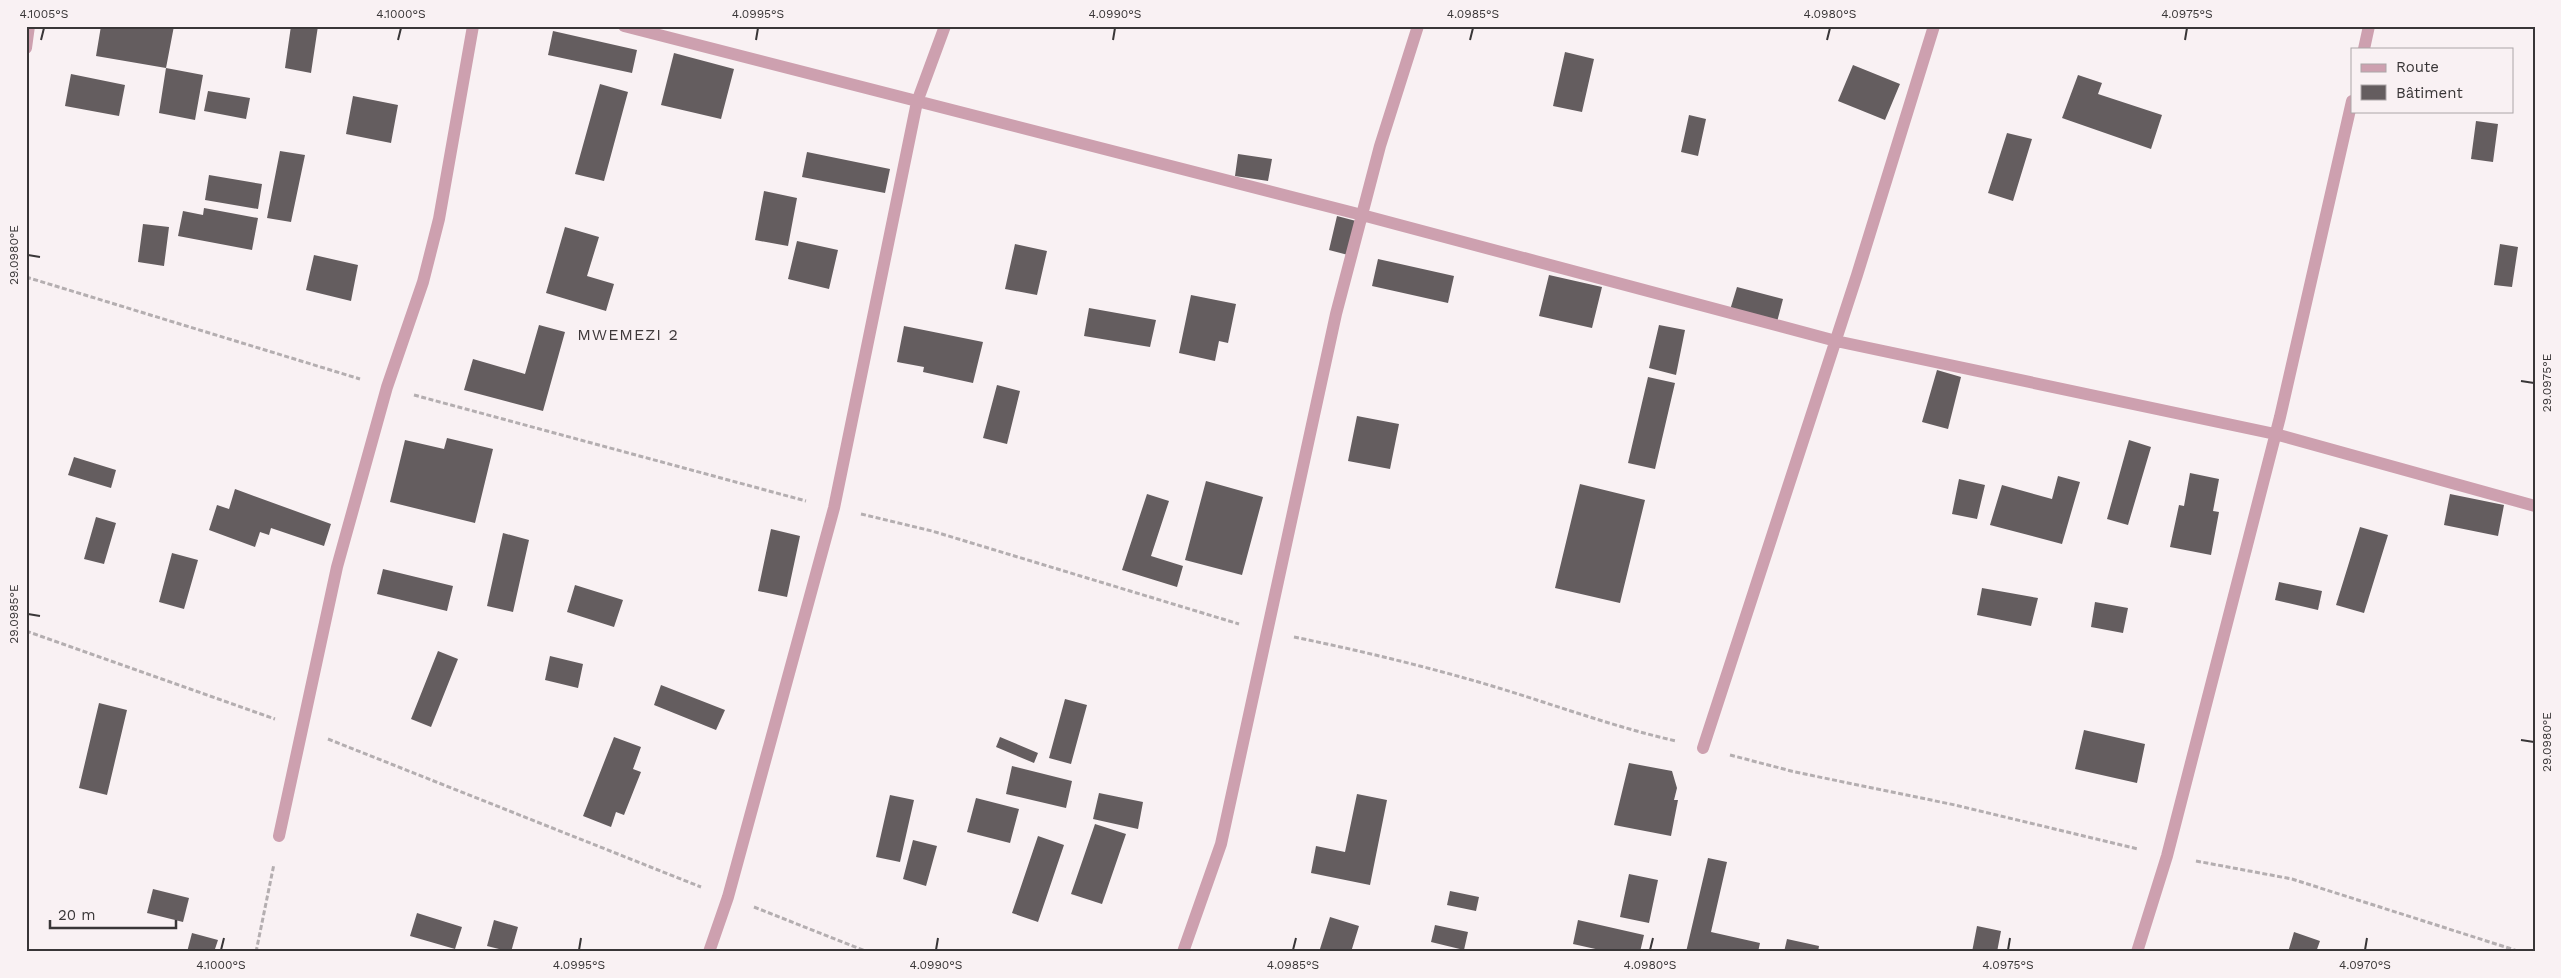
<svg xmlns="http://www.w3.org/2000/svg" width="2561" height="978" viewBox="0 0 2561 978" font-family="'Work Sans',sans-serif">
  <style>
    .building { fill: #645d5f }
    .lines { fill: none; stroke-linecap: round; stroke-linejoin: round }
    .path { stroke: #b4aeb0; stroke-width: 3; stroke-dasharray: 5 2.5; stroke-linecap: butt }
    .street { stroke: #cda0af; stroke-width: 12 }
    .ticks { fill: none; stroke: #393637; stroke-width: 2 }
    .labels { text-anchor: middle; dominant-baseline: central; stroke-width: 5; stroke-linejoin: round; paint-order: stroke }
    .quarter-label { font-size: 16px; letter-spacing: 1px; fill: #3e383a; stroke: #f9f1f3 }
    .neatline { fill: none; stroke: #393637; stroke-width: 2 }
    .ticks-label { font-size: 12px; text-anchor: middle; fill: #393637 }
  </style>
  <rect width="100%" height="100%" fill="#f9f1f3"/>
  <path class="building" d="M101,26H174L166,68L96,56Z
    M291,26H318L311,73L285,68Z
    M553,31L637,50L632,73L548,55Z
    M1565,52L1594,59L1582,112L1553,106Z
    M674,53L734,69L721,119L661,105Z
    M1853,65L1900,84L1885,120L1838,101Z
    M166,68L203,75L195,120L159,113Z
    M71,74L125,85L119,116L65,106Z
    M2078,75L2102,83L2098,94L2162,115L2151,149L2062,118Z
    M600,84L628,92L604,181L575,174Z
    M208,91L250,98L246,119L204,111Z
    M353,96L398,105L391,143L346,134Z
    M1689,115L1706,119L1698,156L1681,152Z
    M2476,121L2498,124L2493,162L2471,159Z
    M2007,133L2032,139L2013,201L1988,193Z
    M280,151L305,155L291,222L267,218Z
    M807,152L890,169L885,193L802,177Z
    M1238,154L1272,159L1268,181L1235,176Z
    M209,175L262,184L258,209L205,200Z
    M764,191L797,198L788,246L755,240Z
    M204,208L258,218L252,250L178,236L183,211L203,215Z
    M1337,216L1356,221L1348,255L1329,250Z
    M143,224L169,227L164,266L138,262Z
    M565,227L599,237L587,276L614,284L606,311L546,293Z
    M797,241L838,250L829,289L788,279Z
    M1015,244L1047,251L1037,295L1005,289Z
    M2500,244L2518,247L2512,287L2494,285Z
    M314,255L358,265L351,301L306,290Z
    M1378,259L1454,276L1448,303L1372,286Z
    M1549,275L1602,287L1592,328L1539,316Z
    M1737,287L1783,299L1777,322L1730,310Z
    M1191,295L1236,304L1228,343L1219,341L1215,361L1179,353Z
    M1089,308L1156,320L1150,347L1084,336Z
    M539,325L565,332L543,411L464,390L473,359L525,374Z
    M1659,325L1685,330L1676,375L1649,368Z
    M904,326L983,342L973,383L923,372L924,367L897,362Z
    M1937,370L1961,377L1948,429L1922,422Z
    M1648,377L1675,383L1655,469L1628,463Z
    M997,385L1020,391L1007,444L983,438Z
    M1357,416L1399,424L1390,469L1348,461Z
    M447,438L493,449L475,523L390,502L405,440L444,449Z
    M2129,440L2151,447L2128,525L2107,519Z
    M74,457L116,470L111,488L68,475Z
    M2190,473L2219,479L2213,511L2219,512L2211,555L2170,547L2179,505L2184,506Z
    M2058,476L2080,482L2062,544L1990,525L2002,485L2052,499Z
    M1959,479L1985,485L1977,519L1952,514Z
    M1206,481L1263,497L1242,575L1185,560Z
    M1580,484L1645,500L1620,603L1555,588Z
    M235,489L331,524L324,546L271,528L269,535L260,532L255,547L209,530L217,505L229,509Z
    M1147,494L1169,501L1151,556L1183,566L1177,587L1122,570Z
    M2450,494L2504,505L2498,536L2444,525Z
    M96,517L116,523L104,564L84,559Z
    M2360,527L2388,535L2364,613L2336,605Z
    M771,529L800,536L787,597L758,591Z
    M503,533L529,540L513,612L487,606Z
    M172,553L198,560L184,609L159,602Z
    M383,569L453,586L447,611L377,594Z
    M2279,582L2322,591L2318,610L2275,600Z
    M575,585L623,600L614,627L567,612Z
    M1982,588L2038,598L2031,626L1977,615Z
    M2095,602L2128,608L2123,633L2091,627Z
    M438,651L458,659L431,727L411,719Z
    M550,656L583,664L578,688L545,680Z
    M661,685L725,710L716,730L654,705Z
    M1065,699L1087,705L1071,764L1049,758Z
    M99,703L127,710L107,795L79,788Z
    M2084,730L2145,744L2137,783L2075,769Z
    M614,737L641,747L633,769L641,772L624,815L616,812L611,827L583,816Z
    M1000,737L1038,753L1034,763L996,747Z
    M1629,763L1672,771L1677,788L1674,800H1678L1671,836L1614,825Z
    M1012,766L1072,781L1066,808L1006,794Z
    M1099,793L1143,802L1138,829L1093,819Z
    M1357,794L1387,800L1370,885L1311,873L1316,846L1345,852Z
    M890,795L914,800L900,862L876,857Z
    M976,798L1019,809L1010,843L967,832Z
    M1095,824L1126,834L1102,904L1071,894Z
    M1038,836L1064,845L1038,922L1012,913Z
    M913,840L937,846L926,886L903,879Z
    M1708,858L1727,862L1711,932L1760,943L1758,952H1686Z
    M1629,874L1658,880L1649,923L1620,917Z
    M153,889L189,898L183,922L147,913Z
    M1450,891L1479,897L1476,911L1447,905Z
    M417,913L462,927L455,949L410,936Z
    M1330,917L1359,926L1351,952H1319Z
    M494,920L518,927L511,952L487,946Z
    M1578,920L1644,935L1640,952H1609L1573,944Z
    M1435,925L1468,932L1464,950L1431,942Z
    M1977,926L2001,931L1997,952H1972Z
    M2294,932L2320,941L2316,952H2288Z
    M192,933L218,940L214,952H187Z
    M1787,939L1819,946L1818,952H1784Z"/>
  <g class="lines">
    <path class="path" d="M26,277L360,379
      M414,395L806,501
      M861,514L932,531L1239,624
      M26,631L275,719
      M1294,637C1357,650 1420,665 1482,683C1547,702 1610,726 1676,741
      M328,739L701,887
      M1730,755L1795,772L1955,805L2138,849
      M2196,861L2292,879L2521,952
      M754,907L868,952
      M256,952L274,864"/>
    <path class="street" d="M624,26L1362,215L1836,341L2275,434L2535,506
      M26,48L29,26
      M2364,49L2369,26
      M1703,748L1857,275L1934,26
      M279,836L337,567L387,387L423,282L439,219L473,26
      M709,952L728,897L834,508L917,102L945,26
      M1183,952L1221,844L1336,314L1380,146L1418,26
      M2137,952L2167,856L2280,417L2352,101"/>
  </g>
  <path class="ticks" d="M41,40L44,28M398,40L401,28M756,40L758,28M1113,40L1115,28M1470,40L1473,28M1827,40L1830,28M2185,40L2187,28M28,255L40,257M2521,381L2534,383M28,614L40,616M2521,740L2534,742M221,950L224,938M579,950L581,938M936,950L938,938M1293,950L1296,938M1650,950L1653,938M2008,950L2010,938M2365,950L2367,938"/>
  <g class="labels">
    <g class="quarter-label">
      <text x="628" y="334">MWEMEZI 2</text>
    </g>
  </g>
  <rect width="2561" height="978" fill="none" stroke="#f9f1f3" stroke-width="55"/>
  <rect x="2351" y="48" width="162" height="65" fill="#f9f1f3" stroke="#aca6a8"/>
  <rect x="2361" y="64" width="25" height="8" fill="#cda0af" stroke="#aca6a8"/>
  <text x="2396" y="72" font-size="15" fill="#393637">Route</text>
  <rect x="2361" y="85" width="25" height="15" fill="#645d5f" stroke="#aca6a8"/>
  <text x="2396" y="98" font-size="15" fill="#393637">Bâtiment</text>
  <path d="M50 920v8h126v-8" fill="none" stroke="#393637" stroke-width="2.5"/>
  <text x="58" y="920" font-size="15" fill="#393637" stroke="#f9f1f3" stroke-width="4" paint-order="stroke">20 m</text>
  <rect x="28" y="28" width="2506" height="922" class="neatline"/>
  <g class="ticks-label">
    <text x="44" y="18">4.1005°S</text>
    <text x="401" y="18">4.1000°S</text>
    <text x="758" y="18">4.0995°S</text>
    <text x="1115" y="18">4.0990°S</text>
    <text x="1473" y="18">4.0985°S</text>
    <text x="1830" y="18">4.0980°S</text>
    <text x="2187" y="18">4.0975°S</text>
    <text transform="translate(14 255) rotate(-90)" y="4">29.0980°E</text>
    <text transform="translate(2547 383) rotate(-90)" y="4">29.0975°E</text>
    <text transform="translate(14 614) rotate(-90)" y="4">29.0985°E</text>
    <text transform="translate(2547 742) rotate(-90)" y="4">29.0980°E</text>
    <text x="221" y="969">4.1000°S</text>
    <text x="579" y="969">4.0995°S</text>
    <text x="936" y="969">4.0990°S</text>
    <text x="1293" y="969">4.0985°S</text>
    <text x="1650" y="969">4.0980°S</text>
    <text x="2008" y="969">4.0975°S</text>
    <text x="2365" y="969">4.0970°S</text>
  </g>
</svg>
